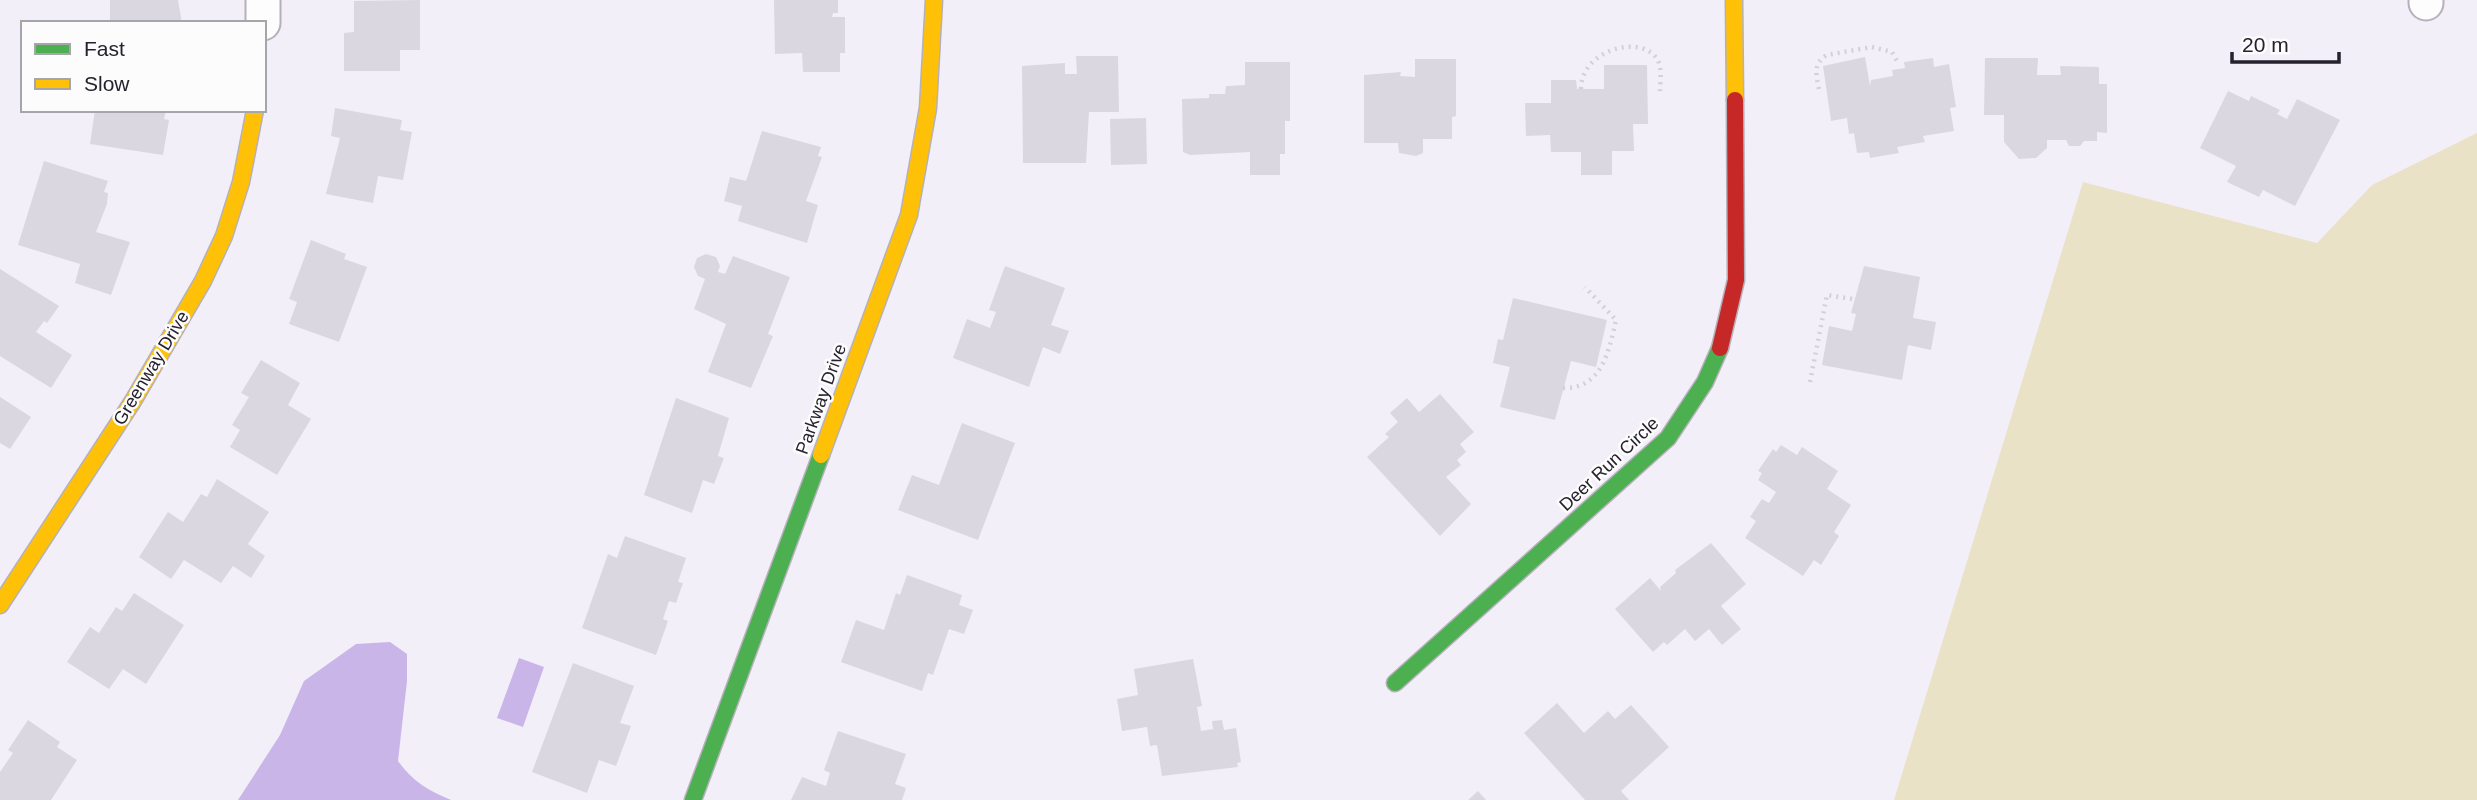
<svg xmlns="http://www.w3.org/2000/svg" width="2477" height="800" viewBox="0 0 2477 800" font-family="Helvetica,sans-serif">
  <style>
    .green { fill: #eae2c6 }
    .water { fill: #cab5e8 }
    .building { fill: #dbd7e1 }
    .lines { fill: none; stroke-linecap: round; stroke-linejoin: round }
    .street-casing { stroke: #b5b1bb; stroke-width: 37 }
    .fast-casing { stroke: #b5b1bb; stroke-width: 19 }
    .slow-casing { stroke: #b5b1bb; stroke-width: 19 }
    .jam-casing { stroke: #b5b1bb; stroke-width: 19 }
    .path { stroke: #d2d1d4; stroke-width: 4.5; stroke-dasharray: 2 5; stroke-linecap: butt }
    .street { stroke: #fdfdfe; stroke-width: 33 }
    .fast { stroke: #4caf50; stroke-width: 16 }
    .slow { stroke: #ffc107; stroke-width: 16 }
    .jam { stroke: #c62828; stroke-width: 16 }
    .labels { text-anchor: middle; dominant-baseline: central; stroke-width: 5; stroke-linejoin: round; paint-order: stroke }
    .street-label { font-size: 18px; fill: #26222d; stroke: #fcfcfc }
  </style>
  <rect width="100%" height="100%" fill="#f3eff9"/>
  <path class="green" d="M2477,133V800H1894L2083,182L2317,243L2372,185Z"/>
  <path class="water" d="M390,642L407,654V681L398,761C412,781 429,791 451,800H238L280,735L304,681L356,644Z
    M519,658L544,667L523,727L497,718Z"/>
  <path class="building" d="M110,0H178L182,23H110Z
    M420,0V50H400V71H344V33L354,32V1Z
    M774,0H838V13H833L832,17H845V53H840V72H803L802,53L775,54Z
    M1076,56H1118L1119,112H1089L1086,163H1023L1022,66L1065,63V74H1077Z
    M1865,57L1870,86L1871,80L1893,76L1892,70L1905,68L1904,62L1933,58L1934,67L1949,64L1956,107L1950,108L1954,131L1923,136L1925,142L1897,147L1899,153L1870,158L1869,152L1857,153L1854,133L1849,134L1847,118L1831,121L1823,66Z
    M1985,58H2038L2037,75H2061L2060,66L2099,67V84H2107V133L2097,132V141H2084L2080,146H2069L2066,140H2047V148L2036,158L2019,159L2004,142V115H1984Z
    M1415,59H1456V116L1452,117V139H1423V153L1416,156L1399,153L1398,143H1364V75L1401,72L1400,76L1415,77Z
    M1245,62H1290V121H1285V154H1280V175H1250V152L1190,155L1183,152L1182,99L1209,98V94H1225L1226,86L1245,85Z
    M1604,65H1647L1648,124H1633L1634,151H1612V175H1581V152H1551L1550,135L1526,136L1525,103H1551V80H1576L1577,89H1604Z
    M2228,91L2249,101L2251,96L2280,110L2277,114L2287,119L2297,99L2340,120L2295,206L2263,190L2259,197L2227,182L2236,166L2200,148Z
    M335,108L402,120L400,130L412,132L403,180L378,176L373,203L326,194L340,138L331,136Z
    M95,110H166L164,119L169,120L163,155L90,144Z
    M1146,118L1147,164L1111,165L1110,119Z
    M762,131L821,147L818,156L822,157L806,201L818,205L807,243L738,221L742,206L724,201L730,177L746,181Z
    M44,161L108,181L104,192L108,193L107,204L96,232L130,242L111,295L75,283L80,264L18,245Z
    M311,240L346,254L344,259L367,267L339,342L289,324L297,302L289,299Z
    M706,254L716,257L720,266L718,272L725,274L733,256L790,277L768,334L773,336L751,388L708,372L726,324L694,309L705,279L698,276L694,267L697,258Z
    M1005,266L1065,288L1051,325L1069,331L1060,354L1043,347L1029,387L953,358L967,319L990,328L996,312L989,310Z
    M1864,266L1920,277L1913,318L1936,322L1931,350L1908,345L1902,380L1822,365L1829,326L1852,331L1856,314L1851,313Z
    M0,269L59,306L47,323L44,321L36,332L72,355L51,388L0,356Z
    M1513,298L1607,320L1596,367L1571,361L1555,420L1500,407L1510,367L1493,363L1498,339L1503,340Z
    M261,360L300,383L288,405L311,419L277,475L230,447L240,430L232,425L249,397L241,393Z
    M1440,394L1474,432L1460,444L1466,452L1457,460L1461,465L1446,477L1471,504L1440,536L1367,457L1389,437L1385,434L1398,422L1390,413L1407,398L1419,412Z
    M0,397L31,417L10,449L0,443Z
    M676,398L729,418L718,456L724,458L714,484L703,480L692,513L644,495Z
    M962,423L1015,443L978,540L898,510L912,475L939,485Z
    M1781,445L1797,455L1802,447L1838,471L1827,489L1851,505L1834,532L1839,536L1821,565L1814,560L1803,576L1745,538L1756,521L1750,517L1762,499L1769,503L1776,492L1758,480L1762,473L1758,471L1773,449L1776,452Z
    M217,479L269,512L248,544L265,556L251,578L233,566L221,583L184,560L171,579L139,557L168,512L183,522L201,494L207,497Z
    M625,536L686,558L678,582L683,583L676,603L669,601L663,619L668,621L656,655L582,628L608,554L617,558Z
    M1711,543L1746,584L1721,606L1741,629L1722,645L1709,629L1695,641L1685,629L1667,645L1664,642L1653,652L1615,609L1650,578L1661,591L1660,587L1676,573L1675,570Z
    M907,575L962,595L959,605L973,610L964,634L949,629L933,675L928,673L922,691L841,662L856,620L884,630L896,593L900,595Z
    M134,593L184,625L146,684L123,669L109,689L67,662L90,627L99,633L116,607L122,611Z
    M1193,659L1202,706L1197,707L1201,731L1213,729L1212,721L1222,720L1224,730L1236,728L1241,762L1237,763L1238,767L1162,776L1157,745L1150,746L1147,727L1122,731L1117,699L1138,695L1134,669Z
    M573,663L634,686L620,723L631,726L616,766L599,760L587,793L532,772Z
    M1557,703L1584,733L1608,711L1615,719L1631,705L1669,747L1621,791L1629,800H1585L1524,733Z
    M28,720L60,742L57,747L77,760L51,800H0V772L13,753L8,750Z
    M838,731L906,754L895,784L906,788L902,800H791L802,777L826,786L830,773L824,770Z
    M1478,791L1486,800H1468Z"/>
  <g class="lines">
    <defs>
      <path id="street" d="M2426,3V0
        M263,23V0"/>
      <path id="fast" d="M1395,683L1668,438L1705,382L1720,348
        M693,800L821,455"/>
      <path id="slow" d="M1734,0L1735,100
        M821,455L909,215L928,108L934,0
        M0,605L133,401L203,281L224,236L241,182L255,110"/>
      <path id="jam" d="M1720,348L1736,280L1735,100"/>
    </defs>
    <use href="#street" class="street-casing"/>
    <use href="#fast" class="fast-casing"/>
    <use href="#slow" class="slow-casing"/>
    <use href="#jam" class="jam-casing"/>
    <path class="path" d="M1581,89C1581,48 1647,32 1659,63C1662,71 1660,83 1660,92
      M1819,89C1816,75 1813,63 1827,55L1872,47L1892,52L1898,63
      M1810,382L1827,295L1853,299
      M1563,388C1602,389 1609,351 1616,320L1585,287"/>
    <use href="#street" class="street"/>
    <use href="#fast" class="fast"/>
    <use href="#slow" class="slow"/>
    <use href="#jam" class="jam"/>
  </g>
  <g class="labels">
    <g class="street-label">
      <text transform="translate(151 368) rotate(-59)">Greenway Drive</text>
      <text transform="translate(821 399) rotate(-70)">Parkway Drive</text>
      <text transform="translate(1609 464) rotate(-43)">Deer Run Circle</text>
    </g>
  </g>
  <rect x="21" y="21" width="245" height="91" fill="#fcfcfc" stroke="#a6a5a9" stroke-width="2"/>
  <rect x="35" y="44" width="35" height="10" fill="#4caf50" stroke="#a6a5a9" stroke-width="2"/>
  <text x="84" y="56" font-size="21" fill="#26222d">Fast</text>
  <rect x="35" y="79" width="35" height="10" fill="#ffc107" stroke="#a6a5a9" stroke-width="2"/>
  <text x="84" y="91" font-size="21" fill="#26222d">Slow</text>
  <path d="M2232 52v10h107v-10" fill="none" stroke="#26222d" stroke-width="3.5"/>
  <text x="2242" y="52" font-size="21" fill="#26222d" stroke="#fcfcfc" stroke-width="5" paint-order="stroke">20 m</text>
</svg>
